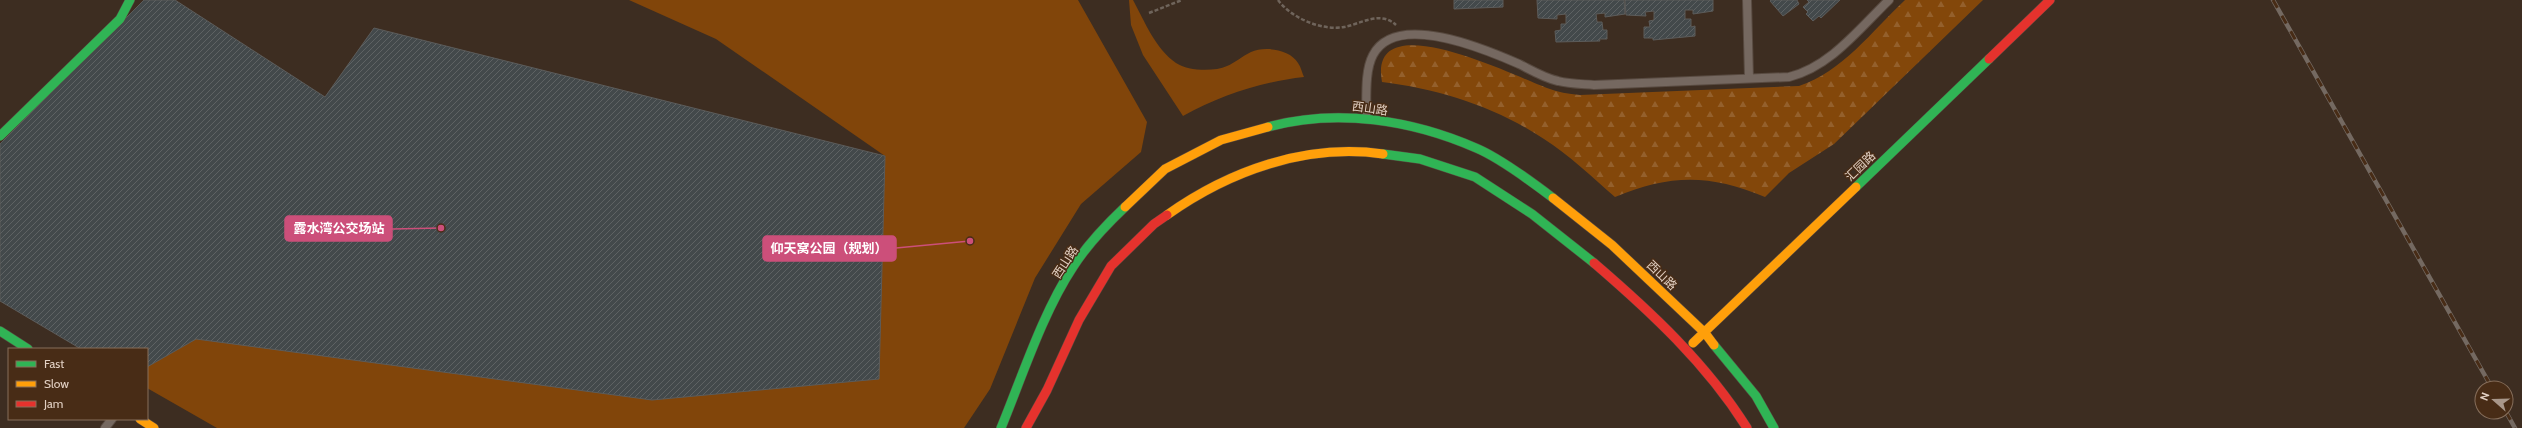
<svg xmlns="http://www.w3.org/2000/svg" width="2522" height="428" viewBox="0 0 2522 428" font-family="Cabin,'Noto Sans SC',sans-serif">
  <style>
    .green { fill: #81450a }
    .forest { fill: url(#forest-firs) }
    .building { fill: url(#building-hatch); stroke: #5c5c5b }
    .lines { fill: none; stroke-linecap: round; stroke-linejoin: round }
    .lane-casing { stroke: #584a40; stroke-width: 10 }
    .fast-casing { stroke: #584a40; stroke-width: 10 }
    .slow-casing { stroke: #584a40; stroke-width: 10 }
    .jam-casing { stroke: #584a40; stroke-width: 10 }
    .path { stroke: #6f645b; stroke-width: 2.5; stroke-dasharray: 4 2; stroke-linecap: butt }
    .lane { stroke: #756860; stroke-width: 8 }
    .fast { stroke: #30b455; stroke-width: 9 }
    .slow { stroke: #ff9f0a; stroke-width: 9 }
    .jam { stroke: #e5322d; stroke-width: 9 }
    .rail-casing { stroke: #746961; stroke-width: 4.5 }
    .rail { stroke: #482c16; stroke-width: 3; stroke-dasharray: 9; stroke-linecap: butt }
    .labels { text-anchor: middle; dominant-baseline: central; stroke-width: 3; stroke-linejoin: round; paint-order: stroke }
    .street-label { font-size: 12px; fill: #e2d0c3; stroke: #482c16 }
    .leader { fill: none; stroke: #cc4f7a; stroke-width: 1.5 }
    .callout-dot { fill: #cc4f7a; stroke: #482c16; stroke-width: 1.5 }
    .callout { fill: #cc4f7a; stroke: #cc4f7a; stroke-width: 1.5 }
    .callout-label { font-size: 13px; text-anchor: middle; font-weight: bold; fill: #fff }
  </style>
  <defs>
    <pattern id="forest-firs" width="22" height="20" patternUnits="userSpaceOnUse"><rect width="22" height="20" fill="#83470a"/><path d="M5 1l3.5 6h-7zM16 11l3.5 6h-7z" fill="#94602c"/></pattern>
    <pattern id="building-hatch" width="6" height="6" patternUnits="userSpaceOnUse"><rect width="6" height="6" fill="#43494b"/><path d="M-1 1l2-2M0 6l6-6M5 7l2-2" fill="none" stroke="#5e6263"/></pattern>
  </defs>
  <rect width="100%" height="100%" fill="#3d2d21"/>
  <path class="green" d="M629,0H1078L1147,122L1141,152L1081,204L1035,278L990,389L964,428H217L147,388V366L193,336L652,400L878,379L885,156L716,39Z
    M1129,0H1133C1145,22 1155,48 1176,63C1188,71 1214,72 1227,66C1235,63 1242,56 1251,52C1264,46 1290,49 1298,63C1301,67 1302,73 1304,77C1260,82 1221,95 1183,116L1143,55L1131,25Z"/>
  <path class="forest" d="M1905,0H1983L1834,144L1789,173L1765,197C1710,174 1670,174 1615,197C1592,177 1569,155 1544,139C1496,107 1439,89 1382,82C1367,1 1518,78 1547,88C1558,92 1568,94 1580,95L1799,86C1842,72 1872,31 1905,0Z"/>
  <path class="building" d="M144,0H175L325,97L374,28L885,156L879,379L652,400L196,339L147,367V349H81L0,301V144Z
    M1454,0H1503V7L1454,9Z
    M1537,0H1624L1625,14L1605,17V13L1596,14L1597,22H1602L1603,30H1607V39H1599L1600,41L1556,42L1555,31L1561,30V24H1566V14L1557,15V19L1538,18Z
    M1625,0H1713V11L1693,14V10H1685V19H1691V27L1695,26V36L1653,40V38H1644V27H1650L1649,21L1654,20V11L1645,12L1646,16L1626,15Z
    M1771,0H1797L1799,4L1783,16L1770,1Z
    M1807,0H1840L1821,18L1819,16L1813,21L1806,14L1808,12L1803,7L1809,2Z"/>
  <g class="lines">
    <defs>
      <path id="lane" d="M1747,0L1749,78
        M1366,118C1367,100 1364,72 1373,55C1396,11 1485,49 1519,64C1531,70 1544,78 1558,81C1569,84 1582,84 1594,85L1789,77C1830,67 1859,29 1889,0
        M105,428L112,419"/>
      <path id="fast" d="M1268,127C1337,108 1412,120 1476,148C1500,158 1532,182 1553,198
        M0,136L120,19L130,0
        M1383,154L1420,159L1475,177L1532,214L1594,263
        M1856,187L1989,59
        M0,331L28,349
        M1714,345L1756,396L1774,428
        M1001,428C1022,377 1043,312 1073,267C1087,245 1106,225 1125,207"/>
      <path id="slow" d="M1553,198L1612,245L1705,333L1714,345
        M1125,207L1165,169L1221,140L1268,127
        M1167,215C1229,171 1306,143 1383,154
        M1693,343L1856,187
        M140,419L154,428"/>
      <path id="jam" d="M1989,59L2050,0
        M1594,263C1651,312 1707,364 1747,428
        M1026,428L1047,390L1079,320L1111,266L1154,224L1167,215"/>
    </defs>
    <use href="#lane" class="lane-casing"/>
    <use href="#fast" class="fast-casing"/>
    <use href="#slow" class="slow-casing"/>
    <use href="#jam" class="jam-casing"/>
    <path class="path" d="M1278,0C1291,18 1322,31 1344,27C1361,24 1380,10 1396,25
      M1149,13L1182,0"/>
    <use href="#lane" class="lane"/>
    <use href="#fast" class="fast"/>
    <use href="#slow" class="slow"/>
    <use href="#jam" class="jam"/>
    <defs>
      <path id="rail" d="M2273,0L2492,388
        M2506,412L2515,428"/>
    </defs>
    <use href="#rail" class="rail-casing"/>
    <use href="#rail" class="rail"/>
  </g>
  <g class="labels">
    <g class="street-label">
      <text transform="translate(1370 108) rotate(8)">西山路</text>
      <text transform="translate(1860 166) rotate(-44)">汇园路</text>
      <text transform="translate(1065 262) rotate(-57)">西山路</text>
      <text transform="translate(1662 275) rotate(44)">西山路</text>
    </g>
  </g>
  <path class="leader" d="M441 228L392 229M970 241L896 248"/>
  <g class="callout-dot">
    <circle cx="441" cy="228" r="4"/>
    <circle cx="970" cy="241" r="4"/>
  </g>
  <g class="callout">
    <rect x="285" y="216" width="107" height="25" rx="4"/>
    <rect x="763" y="236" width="133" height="25" rx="4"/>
  </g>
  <g class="callout-label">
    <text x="339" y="233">露水湾公交场站</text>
    <text x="829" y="253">仰天窝公园（规划）</text>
  </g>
  <rect x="8" y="348" width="140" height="72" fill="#482c16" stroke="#866e5b"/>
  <rect x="16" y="361" width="20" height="6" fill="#30b455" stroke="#866e5b"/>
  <text x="44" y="368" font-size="12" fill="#e2d0c3">Fast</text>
  <rect x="16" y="381" width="20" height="6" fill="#ff9f0a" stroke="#866e5b"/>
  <text x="44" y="388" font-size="12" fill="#e2d0c3">Slow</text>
  <rect x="16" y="401" width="20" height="6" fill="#e5322d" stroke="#866e5b"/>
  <text x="44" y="408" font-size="12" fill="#e2d0c3">Jam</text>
  <g transform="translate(2494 400) rotate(290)"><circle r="19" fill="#482c16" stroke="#866e5b"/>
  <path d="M0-3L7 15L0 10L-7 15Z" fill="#a8978a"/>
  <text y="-6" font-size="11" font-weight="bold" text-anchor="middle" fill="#e2d0c3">N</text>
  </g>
</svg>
